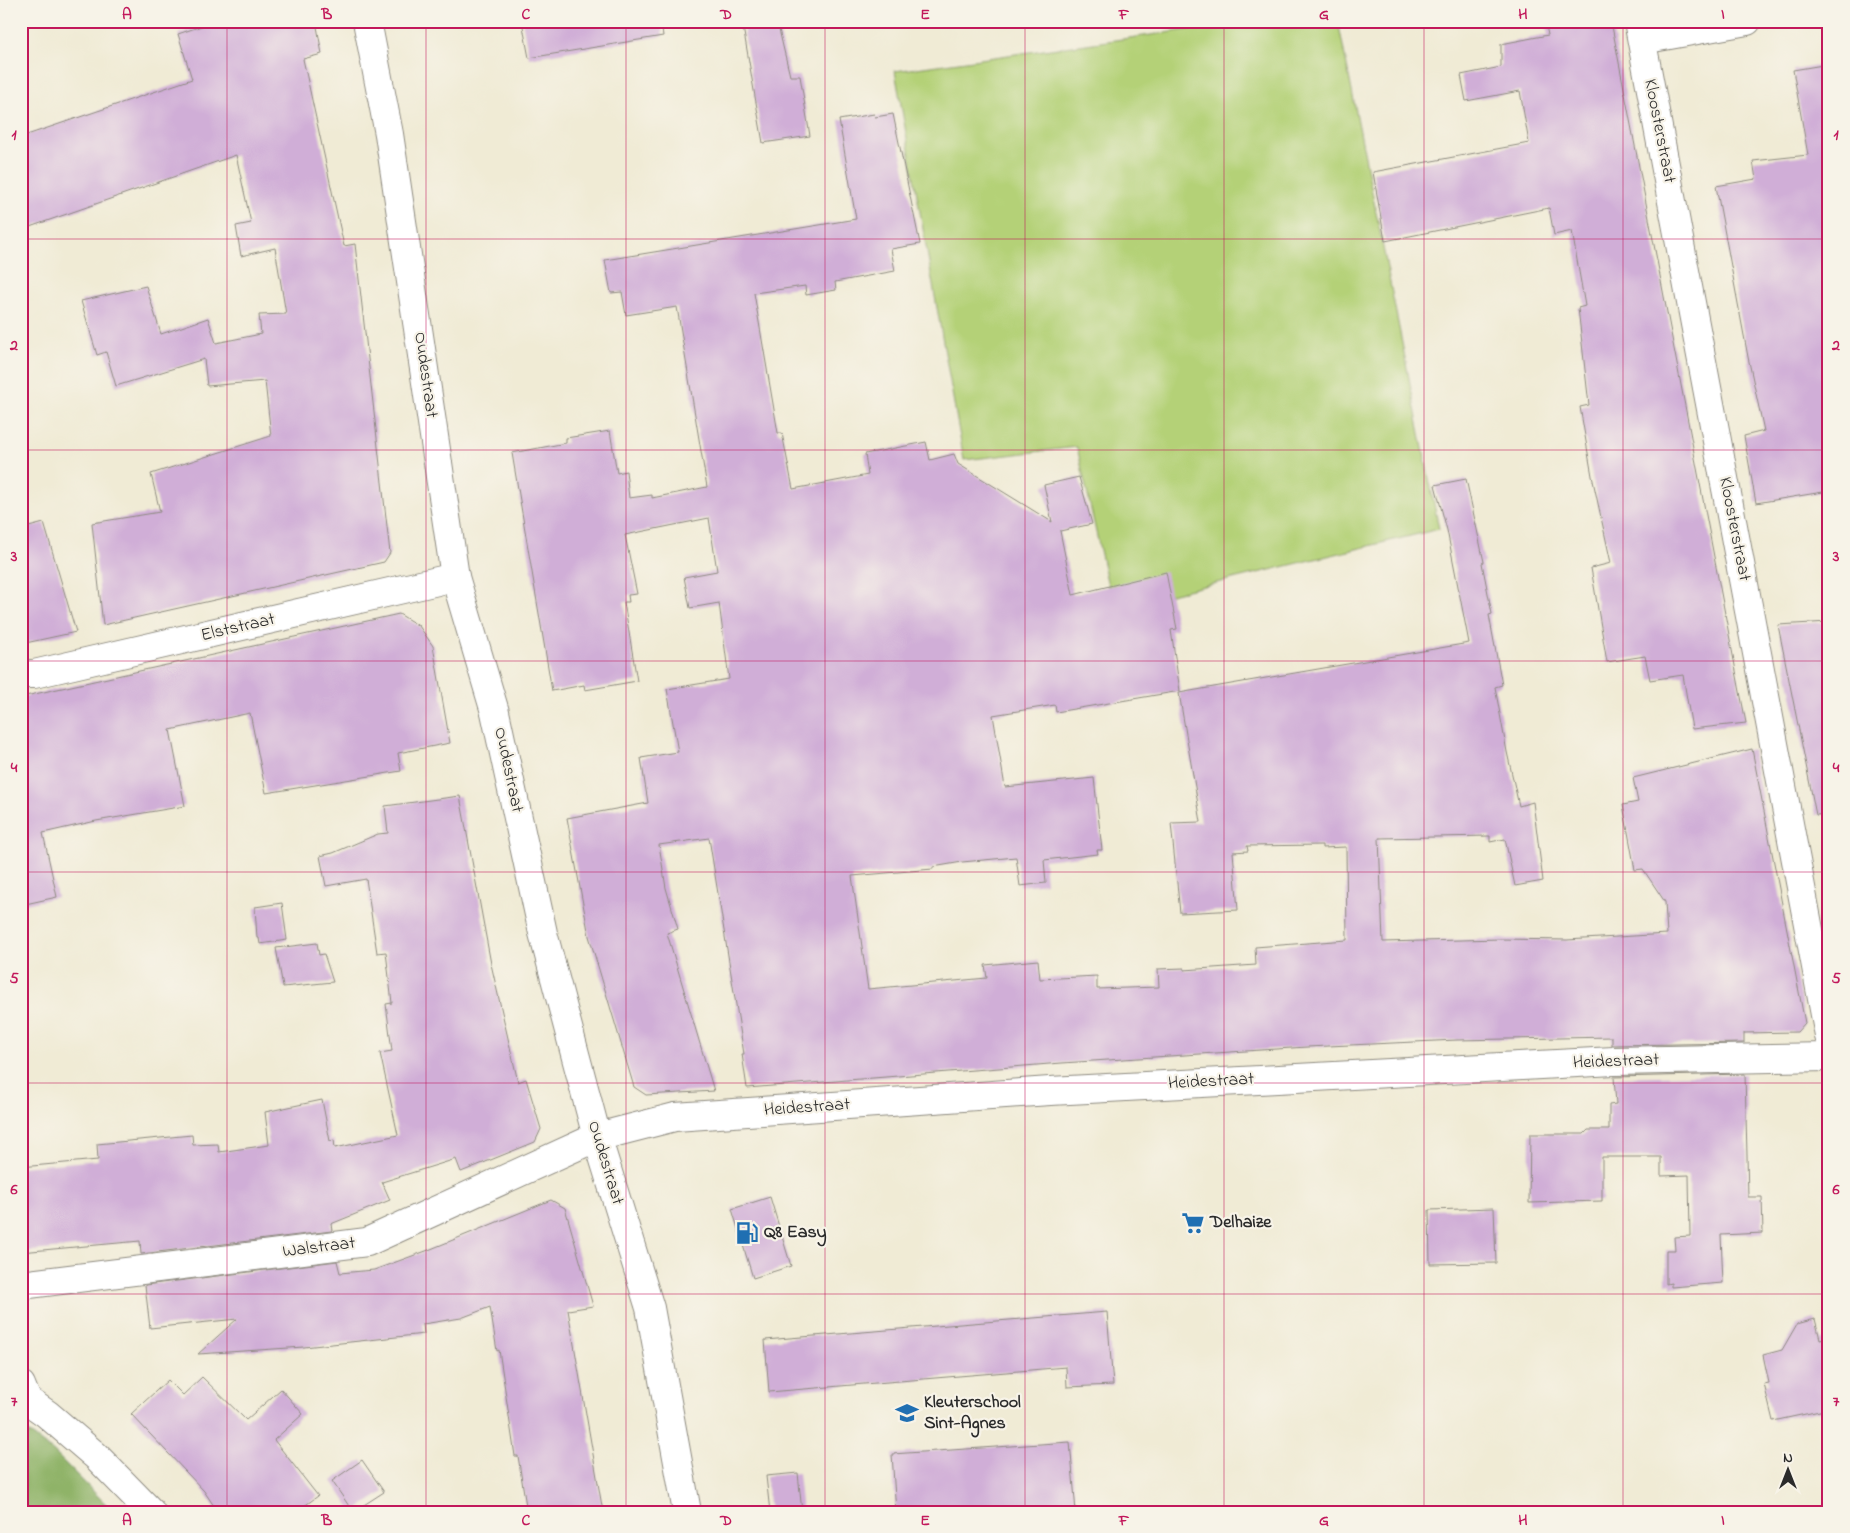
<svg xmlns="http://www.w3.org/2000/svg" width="1850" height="1533" viewBox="0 0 1850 1533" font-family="'Indie Flower',sans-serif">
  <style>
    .green { fill: #b4d177; stroke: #707e51 }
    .forest { fill: #8fb368; stroke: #5d6f4a }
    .building { fill: #d0aed7 }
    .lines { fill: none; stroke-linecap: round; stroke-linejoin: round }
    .street-casing { stroke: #8e8b80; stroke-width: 30 }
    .secondary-casing { stroke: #8e8b80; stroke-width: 30 }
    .street { stroke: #fff; stroke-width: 28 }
    .secondary { stroke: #fff; stroke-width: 28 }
    .grid { fill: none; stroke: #c2185b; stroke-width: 1; stroke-opacity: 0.55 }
    .labels { text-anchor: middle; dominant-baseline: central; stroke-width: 4.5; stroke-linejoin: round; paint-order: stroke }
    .street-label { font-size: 18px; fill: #2b2b2b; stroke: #f7f3e8 }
    .poi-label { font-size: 18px; font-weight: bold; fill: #2b2b2b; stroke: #f7f3e8; text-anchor: start }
    .neatline { fill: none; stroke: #c2185b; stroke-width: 2 }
    .grid-label { font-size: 16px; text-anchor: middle; font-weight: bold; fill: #c2185b }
  </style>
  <rect width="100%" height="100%" fill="#f7f3e8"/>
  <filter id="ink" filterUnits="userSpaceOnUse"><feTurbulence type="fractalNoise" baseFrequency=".02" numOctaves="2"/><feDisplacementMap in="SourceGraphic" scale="10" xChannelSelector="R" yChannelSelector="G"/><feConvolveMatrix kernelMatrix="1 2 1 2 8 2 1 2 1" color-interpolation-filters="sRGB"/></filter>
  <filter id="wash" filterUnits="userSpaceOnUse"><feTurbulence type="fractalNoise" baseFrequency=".0096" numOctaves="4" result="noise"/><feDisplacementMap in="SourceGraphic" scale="20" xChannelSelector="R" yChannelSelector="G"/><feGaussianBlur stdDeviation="1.12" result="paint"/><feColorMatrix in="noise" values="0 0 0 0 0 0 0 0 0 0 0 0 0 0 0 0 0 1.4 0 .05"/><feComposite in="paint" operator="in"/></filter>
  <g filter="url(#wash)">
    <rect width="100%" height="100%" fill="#f0ebd5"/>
    <path class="green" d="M1250,21H1338L1439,529L1113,608L1077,447L964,460L895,71Z"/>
    <path class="forest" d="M21,1427L54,1452L114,1512H21Z"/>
    <g id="blocks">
      <path class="building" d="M216,21H316L322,54L303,59L344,246L355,244L390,553L384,562L103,625L92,523L160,512L151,474L271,436L265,381L207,386L204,359L116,386L106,352L97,355L81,301L146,286L161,334L208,318L216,343L261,334L259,315L286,314L275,248L241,256L236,226L251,223L236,155L21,230V137L192,79L178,34Z
        M522,21H661L663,36L529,58Z
        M742,21H777L790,76H800L810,136L763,143Z
        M1545,21H1611L1746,723L1692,729L1683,675L1650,680L1645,656L1607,662L1591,568L1611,563L1592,476L1580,407L1589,405L1578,308L1585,306L1572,231L1554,235L1549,208L1385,241L1373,172L1529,143L1520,91L1466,101L1461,75L1501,67V44L1548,35Z
        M1829,64V491L1756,503L1744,436L1764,431L1748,357L1716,186L1756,179L1753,161L1808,155L1793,70Z
        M874,114L875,117L893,114L920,244L891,249L895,271L835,282L836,290L806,295L805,286L754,293L778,433H782L793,489L868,475L865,454L926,442L930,460L954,454L958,464L1052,522L1044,485L1079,477L1092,524L1060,531L1073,595L1166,572L1177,629L1171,630L1180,691L1056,712L1055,705L993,715L1005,787L1094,778L1102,850H1097L1098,854L1044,860L1046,883L1020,886L1016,857L962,862L933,867V869L852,876L868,989L987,978L985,965L1038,960L1040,979L1097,976V989L1159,987L1158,969L1184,968V970L1256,965L1255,947L1347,940L1346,847L1322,848V845L1247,846L1248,851L1233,852L1238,910L1180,913L1171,823L1201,822L1179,693L1469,643L1447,530L1435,485L1466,479L1484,562L1482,563L1492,614L1489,615L1502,685L1495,687L1507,752L1519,806L1533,802L1543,881L1515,886L1505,839L1490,842V836L1379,838L1383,942L1500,939L1567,940L1667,934L1665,902L1643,869L1635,870L1623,805L1638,802L1633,778L1752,749L1805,1023L1797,1032L1744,1033V1043L1612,1045V1037L1457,1040L1307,1047L1062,1063L747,1088L742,1054H744L709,838L659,845L666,888L678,929L667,933L714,1091L646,1095L634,1087L589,936L567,818L648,803L641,758L678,752L667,689L729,679L719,603L690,608L684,577L717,571L709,518L625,535L637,594L628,595L629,602H624L637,681L585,690L584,685L552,691L512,453L566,443V438L610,431L617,473L626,471L629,498L652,495V498L707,487L677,307L626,315L622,292L611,293L605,260L856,219L839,120Z
        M44,523L76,632L21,644V529Z
        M399,614L419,626L433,646L450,743L398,753L401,771L266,793L250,713L170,730L185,806L96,821L43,833L57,897L21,905V697Z
        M1829,622V814L1816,815L1778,625Z
        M460,796L491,964L518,1082L526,1079L541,1129L535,1142L461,1172L456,1159L382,1182L390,1200L331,1224L332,1231L141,1254L140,1241L21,1252V1167L98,1160L97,1144L192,1135L193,1145L218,1144L219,1152L269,1145L265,1112L322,1100L330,1141L334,1140L335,1148L398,1135L380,1053L392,1051L386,1004L392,1003L386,952L377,953L366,879L326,886L320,856L333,853L378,834L388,833L385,806Z
        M282,903L287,940L260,944L259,938H257L255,907Z
        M317,943L319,955L324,954L333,982L283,987L276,948Z
        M1745,1074L1748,1197H1762L1763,1233L1721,1235L1723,1283L1671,1287V1283L1666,1284V1250H1675L1674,1237L1690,1236L1689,1175L1661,1176V1157H1602V1201L1529,1203L1530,1134H1584L1588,1130H1609V1105L1616,1104L1614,1077Z
        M770,1197L791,1266L753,1278L732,1209Z
        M551,1200L565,1208L593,1306L568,1310L603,1512H527L518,1456H515L499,1350L497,1351L490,1307L461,1318L423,1324L424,1334L304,1347L198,1354L237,1319L150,1328L145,1285L337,1261L340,1273L374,1270L426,1251Z
        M1494,1208L1496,1263L1430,1264L1429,1210Z
        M1107,1312L1113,1385L1067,1387L1066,1367L769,1392L765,1340Z
        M1815,1319L1820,1339L1829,1337V1409L1773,1421L1764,1384L1769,1383L1763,1355L1782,1350L1797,1324Z
        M202,1377L246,1420L281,1389L303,1414L274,1440L318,1496L296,1512H218L204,1491L131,1414L168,1380L183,1395Z
        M1070,1442L1076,1512H896L892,1454Z
        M362,1460L384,1492L353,1512L332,1481Z
        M798,1473L802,1512H770L766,1476Z"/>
    </g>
  </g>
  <g filter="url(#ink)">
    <use href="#blocks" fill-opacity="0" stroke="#8e8b80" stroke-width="1"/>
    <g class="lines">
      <defs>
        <path id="street" d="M1638,21L1829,1036
          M1642,40L1747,21
          M21,674H34L455,577
          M21,1285L367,1242L597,1137L675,1117L1050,1091L1427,1071L1614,1061L1829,1057
          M21,1385L27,1400L47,1414L96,1456L151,1512"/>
        <path id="secondary" d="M367,21L389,134L455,577L495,712L543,933L597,1137L650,1308L687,1512"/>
      </defs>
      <use href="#street" class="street-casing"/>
      <use href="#secondary" class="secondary-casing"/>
      <use href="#street" class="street"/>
      <use href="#secondary" class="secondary"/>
    </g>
  </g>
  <path class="grid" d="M227,21V1512M426,21V1512M626,21V1512M825,21V1512M1025,21V1512M1224,21V1512M1424,21V1512M1623,21V1512M21,239H1829M21,450H1829M21,661H1829M21,872H1829M21,1083H1829M21,1294H1829"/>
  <defs>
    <symbol id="supermarket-bare" viewBox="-9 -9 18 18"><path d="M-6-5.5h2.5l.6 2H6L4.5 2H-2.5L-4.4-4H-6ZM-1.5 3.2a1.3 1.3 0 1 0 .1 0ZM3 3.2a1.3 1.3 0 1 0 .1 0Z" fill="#1f6fb2" stroke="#f7f3e8" stroke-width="2.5" paint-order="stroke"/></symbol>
    <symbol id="fuel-bare" viewBox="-9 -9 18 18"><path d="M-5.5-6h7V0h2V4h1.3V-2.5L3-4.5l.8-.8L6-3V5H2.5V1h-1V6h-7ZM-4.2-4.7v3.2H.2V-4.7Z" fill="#1f6fb2" stroke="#f7f3e8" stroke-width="2.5" paint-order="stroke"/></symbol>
    <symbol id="school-bare" viewBox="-9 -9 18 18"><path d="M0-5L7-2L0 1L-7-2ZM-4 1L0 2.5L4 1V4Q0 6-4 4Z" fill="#1f6fb2" stroke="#f7f3e8" stroke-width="2.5" paint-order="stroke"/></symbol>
  </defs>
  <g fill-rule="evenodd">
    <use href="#supermarket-bare" x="1177" y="1207" width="32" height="32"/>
    <use href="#fuel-bare" x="731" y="1217" width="32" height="32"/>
    <use href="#school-bare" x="891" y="1397" width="32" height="32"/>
  </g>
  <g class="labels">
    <g class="street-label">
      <text transform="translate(1659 131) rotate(79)">Kloosterstraat</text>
      <text transform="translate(425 375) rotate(82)">Oudestraat</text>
      <text transform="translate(1734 529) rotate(79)">Kloosterstraat</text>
      <text transform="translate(238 628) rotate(-13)">Elststraat</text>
      <text transform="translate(508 770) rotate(78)">Oudestraat</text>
      <text transform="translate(1616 1062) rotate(-2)">Heidestraat</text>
      <text transform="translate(1211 1082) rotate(-3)">Heidestraat</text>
      <text transform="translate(807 1108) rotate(-4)">Heidestraat</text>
      <text transform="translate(605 1163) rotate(73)">Oudestraat</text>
      <text transform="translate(319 1248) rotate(-7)">Walstraat</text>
    </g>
    <g class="poi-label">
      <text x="1210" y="1223">Delhaize</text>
      <text x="764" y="1233">Q8 Easy</text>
      <text x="924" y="1403">Kleuterschool<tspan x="924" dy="21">Sint-Agnes</tspan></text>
    </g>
  </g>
  <rect width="1850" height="1533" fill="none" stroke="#f7f3e8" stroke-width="55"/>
  <g transform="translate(1788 1470)" stroke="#f7f3e8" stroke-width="4" paint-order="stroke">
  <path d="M0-4L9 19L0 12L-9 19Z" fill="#2b2b2b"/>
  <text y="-8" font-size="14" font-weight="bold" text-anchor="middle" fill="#2b2b2b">N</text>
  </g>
  <rect x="28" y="28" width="1794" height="1478" class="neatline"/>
  <g class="grid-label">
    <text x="127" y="19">A</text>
    <text x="327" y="19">B</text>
    <text x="526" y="19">C</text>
    <text x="726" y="19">D</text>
    <text x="925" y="19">E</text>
    <text x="1124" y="19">F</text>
    <text x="1324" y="19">G</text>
    <text x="1523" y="19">H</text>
    <text x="1723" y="19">I</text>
    <text x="14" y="139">1</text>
    <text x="1836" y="139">1</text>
    <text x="14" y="350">2</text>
    <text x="1836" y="350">2</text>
    <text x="14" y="561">3</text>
    <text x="1836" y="561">3</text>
    <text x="14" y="772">4</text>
    <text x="1836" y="772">4</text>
    <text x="14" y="983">5</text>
    <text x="1836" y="983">5</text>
    <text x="14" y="1194">6</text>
    <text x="1836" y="1194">6</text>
    <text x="14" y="1406">7</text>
    <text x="1836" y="1406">7</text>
    <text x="127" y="1525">A</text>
    <text x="327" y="1525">B</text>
    <text x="526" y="1525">C</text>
    <text x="726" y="1525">D</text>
    <text x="925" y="1525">E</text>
    <text x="1124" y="1525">F</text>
    <text x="1324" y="1525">G</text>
    <text x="1523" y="1525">H</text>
    <text x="1723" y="1525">I</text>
  </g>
</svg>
